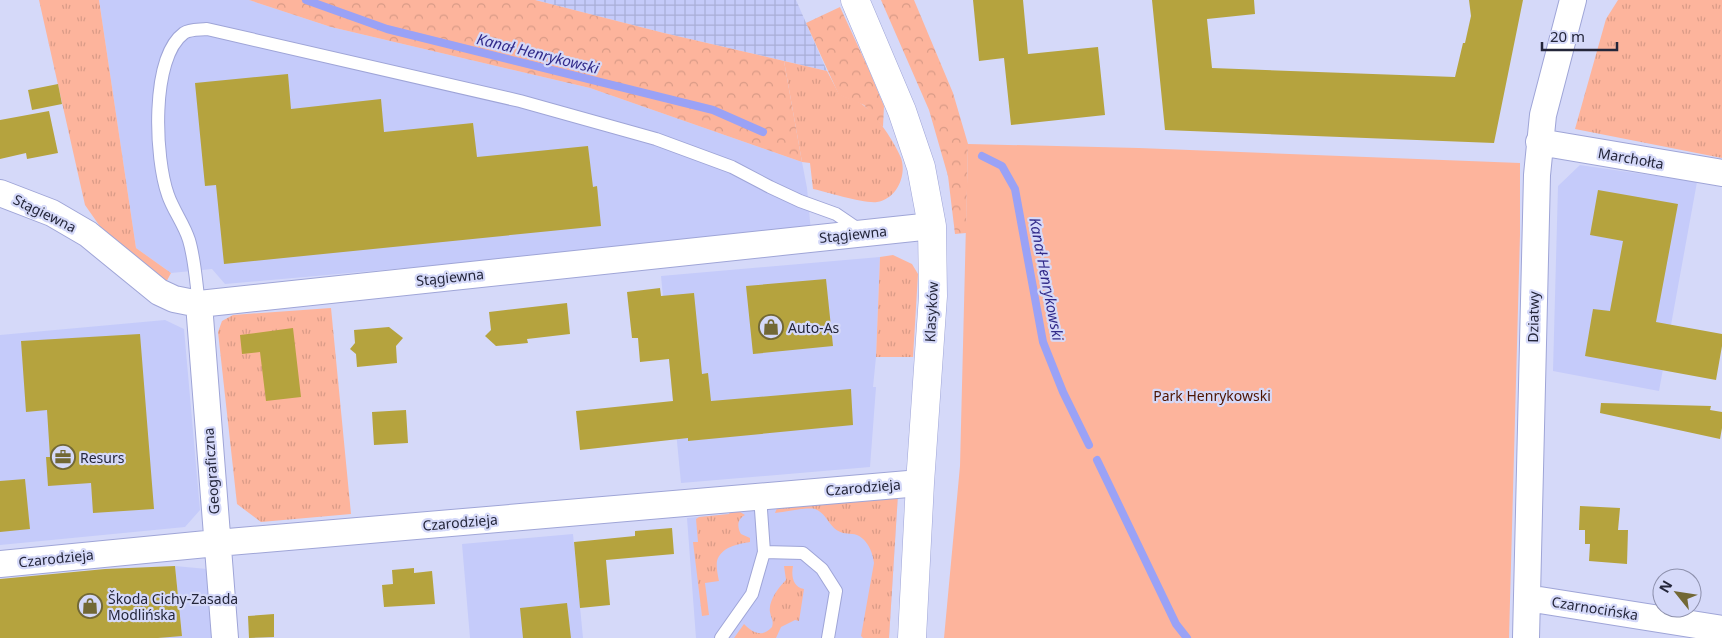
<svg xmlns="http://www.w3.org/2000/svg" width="1722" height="638" viewBox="0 0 1722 638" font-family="'Noto Sans',sans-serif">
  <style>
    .built { fill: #c5cbfa }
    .industrial { fill: url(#industrial-grid) }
    .grass { fill: url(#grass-tufts) }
    .forest { fill: url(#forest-crowns) }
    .park { fill: #fdb49c }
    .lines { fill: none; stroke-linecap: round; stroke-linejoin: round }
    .stream { stroke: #9aa2f6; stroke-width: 8 }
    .building { fill: #b5a33e }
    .lane-casing { stroke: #9fa5d7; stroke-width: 14 }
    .street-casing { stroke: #9fa5d7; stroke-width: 28 }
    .secondary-casing { stroke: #9fa5d7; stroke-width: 29 }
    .lane { stroke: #fff; stroke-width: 12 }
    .street { stroke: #fff; stroke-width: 26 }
    .secondary { stroke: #fff; stroke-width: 28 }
    .labels { text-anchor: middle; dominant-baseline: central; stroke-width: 4.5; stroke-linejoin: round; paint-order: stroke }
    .street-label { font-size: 14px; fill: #24263a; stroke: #d5d9f9 }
    .poi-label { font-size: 14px; fill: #24263a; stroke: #d5d9f9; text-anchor: start }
    .park-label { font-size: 14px; fill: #4d1400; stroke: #d5d9f9 }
    .water-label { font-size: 15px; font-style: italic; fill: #322b8a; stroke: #d5d9f9 }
  </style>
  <defs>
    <pattern id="industrial-grid" width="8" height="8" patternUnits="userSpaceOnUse" patternTransform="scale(1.25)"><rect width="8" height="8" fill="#c5cbfa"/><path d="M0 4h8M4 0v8" fill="none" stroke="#a9aed7"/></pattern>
    <pattern id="grass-tufts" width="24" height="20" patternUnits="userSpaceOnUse" patternTransform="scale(1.25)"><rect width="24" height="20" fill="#fdb49c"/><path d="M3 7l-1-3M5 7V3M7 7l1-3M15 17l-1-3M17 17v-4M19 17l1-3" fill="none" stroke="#d99b87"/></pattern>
    <pattern id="forest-crowns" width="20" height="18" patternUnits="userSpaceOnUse" patternTransform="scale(1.25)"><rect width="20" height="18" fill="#fdb49c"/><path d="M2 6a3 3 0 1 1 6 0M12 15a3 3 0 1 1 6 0" fill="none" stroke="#d99b87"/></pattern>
  </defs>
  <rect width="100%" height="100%" fill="#d5d9f9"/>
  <path class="built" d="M99,0H249L331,27L590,88L802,162L807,188L811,232L225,284L212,269L171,273L136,248Z
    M1580,165L1697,182L1659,391L1553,371L1558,186Z
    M880,257L876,357L873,387H876L870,467L681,483L661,276Z
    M165,320L184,329L200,510L185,527L0,545V335Z
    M898,494L889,638H696L687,518L729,514L731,510L735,509L741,512Z
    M573,534L583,638H470L462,544Z
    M175,566L207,569L213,638H158L182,635Z"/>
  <path class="industrial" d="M535,0H796L827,71L664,33Z"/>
  <path class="grass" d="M39,0H99L136,248L171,273L163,288L113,245L85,205Z
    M1618,0H1722V158L1575,129L1606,19Z
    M784,61L827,71L839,94C846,98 857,100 863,105C876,114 895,143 901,158C907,175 897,199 877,202C865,204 827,192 813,189L810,163L802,162Z
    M893,255L912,264L918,274L913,357H876L880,257Z
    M331,308L351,514L261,522L237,504L218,332L222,321L233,315Z
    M898,494L889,638H863L861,636L874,563C873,552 866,535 852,534C845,533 841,534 834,528C828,522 824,512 815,509C806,507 785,512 775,513L777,508Z
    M735,509L745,515C737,519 737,527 741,534L750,538V542C738,544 721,547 717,561C716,567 718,576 719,581L705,583L709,615L702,616L693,542H698L696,519L699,517L729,514L731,510Z
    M784,566H793C791,576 793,587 804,589L799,621L795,620L781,627L776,638H734L744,624C753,633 762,638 772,627C774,621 771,618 770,612C768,601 779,587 786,580Z"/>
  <path class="forest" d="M249,0H535L664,33L784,61L802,162L590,88L331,27Z
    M881,0H914L953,93L968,144L966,233L955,234L948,176L929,110Z
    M840,7L869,70L884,106L883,127L864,105L839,95L806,23Z"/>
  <path class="park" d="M968,144L1139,148L1520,163V235L1509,638H944L960,466Z"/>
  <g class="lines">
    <path class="stream" d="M306,0L387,29L713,110L763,132
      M982,156L1002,166L1015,189L1043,342L1063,392L1089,445
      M1097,460L1176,624L1187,638"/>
  </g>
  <path class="building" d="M973,0H1023L1028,54L1098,47L1105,115L1011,125L1004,58L979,61Z
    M1152,0H1254L1255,14L1207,19L1212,68L1455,77L1463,43H1465L1471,16L1469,0H1523L1494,143L1165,130Z
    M288,74L291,109L381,99L384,132L473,123L477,157L588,146L593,187L597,186L601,226L224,264L216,185L205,186L195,83Z
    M58,84L62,104L32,110L28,90Z
    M49,111L58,153L27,159L26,153L0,159V120Z
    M1598,190L1678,204L1656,322L1722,334V346L1716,380L1585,356L1593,309L1610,311L1623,241L1590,235Z
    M826,279L833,346L753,354L746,286Z
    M660,288L661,296L694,293L702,374L708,373L711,401L851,389L853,425L688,441V438L580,450L576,411L673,401L669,359L640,362L638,338H632L627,292Z
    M567,303L570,334L527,339L528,343L496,346L485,336L491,330L489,312Z
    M389,327L403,338L396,346L397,363L357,367L356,354L350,349L355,343L354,330Z
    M293,328L301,397L266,401L260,352L242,354L240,335Z
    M140,334L154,509L93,513L91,483L48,486L46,457H50L47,410L26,412L21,341Z
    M1601,403L1711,406L1710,410L1722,412V428L1720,439L1600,413Z
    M406,410L408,443L374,445L372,412Z
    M25,479L30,529L0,532V481Z
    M1580,506L1620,508L1618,530H1628L1627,564L1589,561L1590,544H1585V530H1579Z
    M672,528L674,554L606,560L610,605L580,608L574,542L635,536V531Z
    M175,566L182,636L158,638H0V579L105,569Z
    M414,568V573L432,571L435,604L384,607L382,585L393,584L392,570Z
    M567,603L571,638H523L520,608Z
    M274,614V637L249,638L248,616Z"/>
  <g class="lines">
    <defs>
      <path id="lane" d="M199,304C196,283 195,260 189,240C184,224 173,210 168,195C155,159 150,58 184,33C190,29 200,30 207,29L520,101L656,139L732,167L770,187L800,201L836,214L861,231
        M764,552L803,553L822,569L836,591L828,638
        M721,638L752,594L764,552L760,496"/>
      <path id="street" d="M1539,142L1722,173
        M0,193L52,213L88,234L159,292L174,299L199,304L932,226
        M199,304L225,638
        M0,564L217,543L920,483
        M1527,598L1722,629
        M1526,638L1537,175L1543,115L1573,0"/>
      <path id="secondary" d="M855,0L902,111L921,167L932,226L933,296L920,483L912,638"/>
    </defs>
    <use href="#lane" class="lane-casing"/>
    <use href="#street" class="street-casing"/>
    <use href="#secondary" class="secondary-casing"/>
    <use href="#lane" class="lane"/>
    <use href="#street" class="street"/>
    <use href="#secondary" class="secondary"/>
  </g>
  <defs>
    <symbol id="shop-ring" viewBox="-11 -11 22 22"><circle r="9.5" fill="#d5d9f9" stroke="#726835" stroke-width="1.5"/><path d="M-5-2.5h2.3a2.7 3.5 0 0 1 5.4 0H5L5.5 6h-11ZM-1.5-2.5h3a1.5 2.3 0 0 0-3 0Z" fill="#726835"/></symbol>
    <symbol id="office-ring" viewBox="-11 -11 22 22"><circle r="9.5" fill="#d5d9f9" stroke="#726835" stroke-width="1.5"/><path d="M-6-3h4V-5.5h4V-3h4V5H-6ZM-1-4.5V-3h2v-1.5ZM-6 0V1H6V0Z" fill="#726835"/></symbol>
  </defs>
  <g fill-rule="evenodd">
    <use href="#shop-ring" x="757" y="313" width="28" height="28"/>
    <use href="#office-ring" x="49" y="443" width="28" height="28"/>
    <use href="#shop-ring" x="76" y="592" width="28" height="28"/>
  </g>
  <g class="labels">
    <g class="street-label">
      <text transform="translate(1631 158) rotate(10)">Marchołta</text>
      <text transform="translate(45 213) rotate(26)">Stągiewna</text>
      <text transform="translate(853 234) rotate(-6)">Stągiewna</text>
      <text transform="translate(450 277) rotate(-6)">Stągiewna</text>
      <text transform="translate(931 312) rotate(-87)">Klasyków</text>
      <text transform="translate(1533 317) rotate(-89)">Dziatwy</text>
      <text transform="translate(211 471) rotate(-94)">Geograficzna</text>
      <text transform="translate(863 487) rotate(-5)">Czarodzieja</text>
      <text transform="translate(460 522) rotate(-5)">Czarodzieja</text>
      <text transform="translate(56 558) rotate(-6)">Czarodzieja</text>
      <text transform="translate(1595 608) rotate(9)">Czarnocińska</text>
    </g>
    <g class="poi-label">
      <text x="788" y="327">Auto-As</text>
      <text x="80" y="457">Resurs</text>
      <text x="108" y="598">Škoda Cichy-Zasada<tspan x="108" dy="16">Modlińska</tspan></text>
    </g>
    <g class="park-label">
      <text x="1212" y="395">Park Henrykowski</text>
    </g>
    <g class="water-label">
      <text transform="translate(538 53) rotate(14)">Kanał Henrykowski</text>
      <text transform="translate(1047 279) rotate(79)">Kanał Henrykowski</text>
    </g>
  </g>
  <g transform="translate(1677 593) rotate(300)"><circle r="24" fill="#d5d9f9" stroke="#8e91ad"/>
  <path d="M0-4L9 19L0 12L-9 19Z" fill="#726835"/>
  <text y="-8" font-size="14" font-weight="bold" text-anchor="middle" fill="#24263a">N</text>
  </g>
  <path d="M1542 42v8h75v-8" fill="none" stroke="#24263a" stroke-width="2.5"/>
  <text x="1550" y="42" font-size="15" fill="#24263a" stroke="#d5d9f9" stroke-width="4" paint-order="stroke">20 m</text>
</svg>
